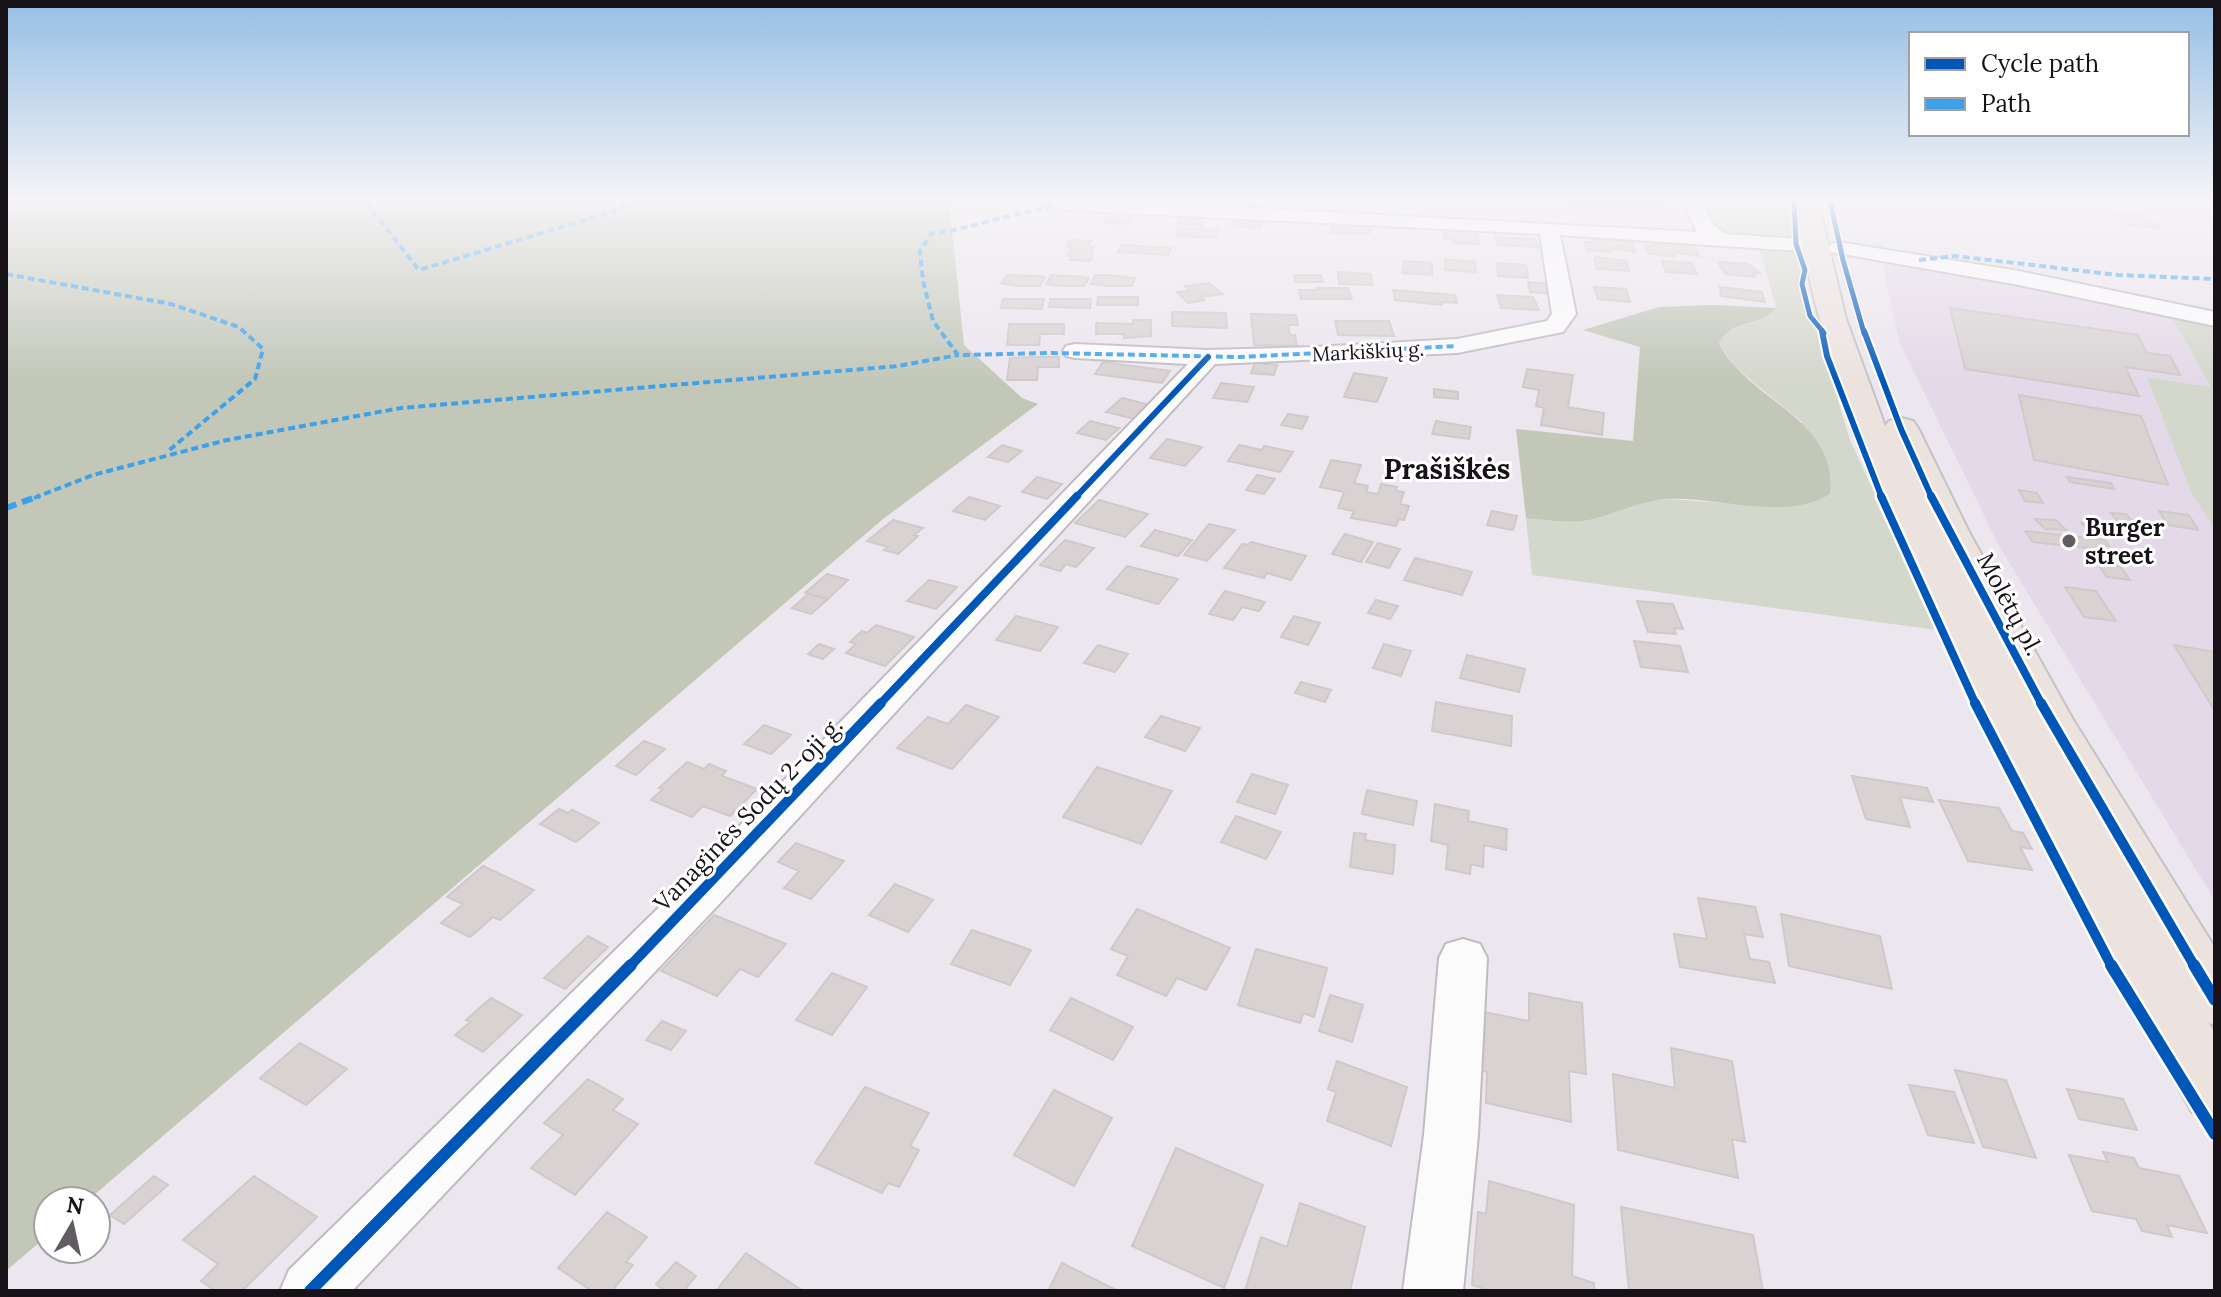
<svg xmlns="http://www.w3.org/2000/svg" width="2221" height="1297" viewBox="0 0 2221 1297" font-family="Lora,serif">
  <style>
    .built { fill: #e4d9e8 }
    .green { fill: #d4d7cc }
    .forest { fill: #c2c7b8 }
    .building { fill: #d8d2d3; stroke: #cfc9ca; stroke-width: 2 }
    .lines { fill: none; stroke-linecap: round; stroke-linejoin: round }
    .street-casing { stroke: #c1bcc2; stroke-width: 4 }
    .highway-casing { stroke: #c5c2c6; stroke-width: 4 }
    .street { fill: #fcfbfc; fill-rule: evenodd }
    .highway { fill: #ece3df; fill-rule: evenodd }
    .quiet-far1 { stroke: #3da1ea; stroke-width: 4; stroke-dasharray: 7 4; stroke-linecap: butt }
    .quiet { stroke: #3da1ea; stroke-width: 6; stroke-dasharray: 11 6; stroke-linecap: butt }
    .cycleway-far4-casing { stroke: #fff; stroke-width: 8 }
    .cycleway-far3-casing { stroke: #fff; stroke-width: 10 }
    .cycleway-far2-casing { stroke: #fff; stroke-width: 13 }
    .cycleway-far1-casing { stroke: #fff; stroke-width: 15 }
    .cycleway-casing { stroke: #fff; stroke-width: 17 }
    .cycleway-far4 { stroke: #0057b8; stroke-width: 5 }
    .cycleway-far3 { stroke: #0057b8; stroke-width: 6 }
    .cycleway-far2 { stroke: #0057b8; stroke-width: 8 }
    .cycleway-far1 { stroke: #0057b8; stroke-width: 10 }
    .cycleway { stroke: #0057b8; stroke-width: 12 }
    .poi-dot { fill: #615c62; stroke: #fff; stroke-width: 3 }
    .labels { text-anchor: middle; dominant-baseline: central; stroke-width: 6; stroke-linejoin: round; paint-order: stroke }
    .far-street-label { font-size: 20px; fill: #161217; stroke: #fff }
    .poi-label { font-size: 24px; font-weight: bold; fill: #161217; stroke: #fff; text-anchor: start }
    .street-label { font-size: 24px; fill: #161217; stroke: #fff }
    .quarter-label { font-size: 28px; font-weight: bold; fill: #161217; stroke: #fff }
  </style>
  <rect width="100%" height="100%" fill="#ece6ee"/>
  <path class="built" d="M1890,251L2163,302L2212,387L2148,377L2192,495L2215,529V901L1999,546L1899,341L1883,267Z"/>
  <path class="green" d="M1705,204L1787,208L1817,333L1850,440L1937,630L1532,575L1526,518L1581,521L1632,503L1668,499L1762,506L1802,422L1735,367L1719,343C1732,319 1762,328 1776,308L1758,244L1717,228Z
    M2169,312L2215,323V529L2192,495L2147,377L2211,387Z"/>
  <path class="forest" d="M6,201H949L964,345L1022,398L1038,404L883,519L87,1201H48V1235L6,1271Z
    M1713,305L1776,308C1761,328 1732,318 1719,343C1747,401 1838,417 1830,494C1783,522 1718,496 1666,499C1633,502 1610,517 1582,521C1564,523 1543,519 1526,518L1516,429L1633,441L1640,347L1583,330L1659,307Z"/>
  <path class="building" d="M1551,201L1610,203L1613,209H1604L1605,212L1586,211L1567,209L1566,204Z
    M1610,203L1664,205L1667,211H1657L1659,215L1620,213Z
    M2109,210L2141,212L2159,228L2127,225Z
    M1108,213L1132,214L1129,224L1105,223Z
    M1182,214L1207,216L1203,226L1178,224Z
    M1233,219L1262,220L1260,228L1231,226Z
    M1331,222L1370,226V233H1331Z
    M1178,228L1217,230L1216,238L1176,236Z
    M1443,230L1476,232L1480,244L1454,243L1453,239H1445Z
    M1495,237L1535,239L1538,247L1498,245Z
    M1591,238L1631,241L1635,252L1610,248L1611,252L1587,250L1584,242H1592Z
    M1070,240L1091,241L1088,246L1094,247L1090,254H1093L1090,261L1070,260L1072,256H1067L1072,247H1066Z
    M1652,242L1693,245L1699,256L1673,252L1675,256L1649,254L1645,245L1653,246Z
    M1121,245L1171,248L1168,255L1118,252Z
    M1597,257L1626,261L1629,271L1597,269L1594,259Z
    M1445,259L1475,262L1476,272L1445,270Z
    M1404,261L1432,263V275L1402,273Z
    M1662,261L1692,263L1697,274L1666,272Z
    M1718,262L1748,264L1760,273H1753L1755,277L1725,274Z
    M1497,263L1526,265L1528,278L1498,276Z
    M1338,272L1371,274L1372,285L1339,284Z
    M1007,275L1039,276L1045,277L1040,286H1017L1001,283Z
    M1051,275L1083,277L1089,278L1084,286H1061L1046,284Z
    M1095,275H1111L1135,278L1132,286H1106L1091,284Z
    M1294,275H1321L1323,282H1295Z
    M1528,282L1551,284L1554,294L1530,292Z
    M1209,283L1222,294L1201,297L1204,300L1188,303L1177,292L1190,291L1185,286Z
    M1594,287L1626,289L1630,302L1598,299Z
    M1720,287L1762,292L1765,302L1721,296Z
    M1316,288H1348L1352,299H1301L1299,290H1317Z
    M1393,290L1455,295L1457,303L1442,302V305L1395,300Z
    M1497,295L1533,297L1539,310L1501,308Z
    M1098,297H1138V305H1097Z
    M1003,299H1044L1042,309L1001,308Z
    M1050,299H1091L1090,308L1049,307Z
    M1950,308L2138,335L2147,353L2170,356L2180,375L2125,367L2139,396L1965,369Z
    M1172,312L1226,313L1227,328L1172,326Z
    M1251,314L1296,315L1298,325H1288L1290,335H1295L1297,346L1254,345Z
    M1133,320H1151V336L1124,338V334H1096V323L1133,324Z
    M1335,321H1389L1394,336L1338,335Z
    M1009,324H1064V334H1040L1039,345H1007Z
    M1030,357H1059V367H1038L1037,380H1007L1010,358Z
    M1103,362L1170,371L1162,383L1095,374Z
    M1255,363L1277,365L1274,375L1251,373Z
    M1527,369L1573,375L1568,407L1604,413L1602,435L1541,425L1544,408L1536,406L1539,390L1523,387Z
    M1354,373L1387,378L1377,402L1344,397Z
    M1221,383L1254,387L1247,402L1213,398Z
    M1434,389L1458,392V399L1434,397Z
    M2019,395L2141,416L2168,485L2034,460Z
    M1122,398L1150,405L1134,419L1106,412Z
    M1288,414L1308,417L1302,429L1281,425Z
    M1090,421L1119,428L1106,440L1077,433Z
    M1436,421L1471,427L1469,439L1432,434Z
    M1167,439L1202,447L1185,466L1150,458Z
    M1002,445L1022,451L1008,462L988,457Z
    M1239,445L1262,450L1264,446L1293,452L1280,472L1228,461Z
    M1331,460L1361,465L1354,483L1368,486L1366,492L1378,494L1381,484L1397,487L1396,491L1404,492L1400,504L1409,506L1404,520L1399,519L1396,526L1351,518L1354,511L1338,508L1344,492L1320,487Z
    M1257,475L1275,479L1264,494L1246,490Z
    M1037,477L1062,484L1047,499L1022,492Z
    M2067,477L2111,483L2114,489L2070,482Z
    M2019,490L2037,493L2043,503L2025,501Z
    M969,497L1000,506L985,520L953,511Z
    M1099,500L1148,514L1125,537L1075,523Z
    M1492,511L1517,516L1513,530L1487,525Z
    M2159,511L2189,515L2198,530L2168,525Z
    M2111,513L2126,514L2137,527L2121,525Z
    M2035,519L2056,520L2066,530L2045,529Z
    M893,520L923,528L914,535L918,536L898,554L884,550L888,547L867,541Z
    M2081,523H2100L2113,533H2093Z
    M1209,524L1235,530L1207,561L1184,555Z
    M1155,530L1192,540L1178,556L1141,546Z
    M2025,531L2105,540L2109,546L2101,545L2104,550L2033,542Z
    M1345,534L1373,542L1361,562L1332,554Z
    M1065,540L1094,548L1076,567L1066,564L1060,571L1040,565Z
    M1251,542L1306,556L1291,580L1267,573L1264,578L1224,568L1242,544L1248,545Z
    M1378,543L1400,549L1389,568L1366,562Z
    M1415,558L1472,572L1462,595L1404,580Z
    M2097,563L2120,566L2130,580L2107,577Z
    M1127,566L1178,579L1158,604L1107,589Z
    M827,574L848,580L828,599L805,593Z
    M929,580L957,587L936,609L907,601Z
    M2065,587L2096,591L2116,621L2084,617Z
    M1225,591L1265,602L1259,611L1242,607L1233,620L1209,614Z
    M808,594L828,599L811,614L792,608Z
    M1376,600L1398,606L1390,619L1368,613Z
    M1637,601L1673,604L1683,629L1674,628L1676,634L1648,632Z
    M1016,616L1058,627L1040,651L996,640Z
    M1294,616L1320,623L1308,645L1281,637Z
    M876,625L914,637L885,666L846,653L856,644L850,642L862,631L867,633Z
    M1634,641L1680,646L1688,672L1641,667Z
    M819,644L834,649L823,659L808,654Z
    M1384,644L1411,651L1401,676L1373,668Z
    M1098,645L1128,654L1115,672L1084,663Z
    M2174,645L2215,652V711Z
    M1467,655L1525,669L1519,692L1460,678Z
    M1301,682L1331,690L1325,702L1295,693Z
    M1436,702L1512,716L1511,746L1432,731Z
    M966,705L999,717L952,769L897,748L928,717L948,724Z
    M1161,716L1200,728L1185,751L1145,737Z
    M764,725L791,735L771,754L744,744Z
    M644,741L665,749L636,775L616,766Z
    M687,762L704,769L709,764L726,771L722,776L757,789L730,816L703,806L692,817L651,800L663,789L659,788Z
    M1097,767L1172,791L1141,844L1063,817Z
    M1252,774L1288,785L1275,814L1237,802Z
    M1852,776L1927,788L1933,802L1900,797L1910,827L1866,819Z
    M1367,790L1417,801L1413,825L1362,814Z
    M1939,800L1999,808L2012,831L2023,833L2032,849L2020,847L2032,870L1968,861Z
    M1435,804L1469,811L1468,821L1507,829L1506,850L1484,845L1483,867L1471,864L1470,874L1446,869L1448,845L1431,841Z
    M559,809L568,813L572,810L599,823L576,842L540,824Z
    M1236,816L1281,832L1266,859L1221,842Z
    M1354,833L1366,834L1365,840L1395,845L1393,874L1350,867Z
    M796,843L844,861L811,899L784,888L799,871L778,862Z
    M483,866L534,890L500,920L493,917L470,937L441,923L463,904L447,897Z
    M895,884L933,900L908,932L869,915Z
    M1698,898L1755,907L1763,937L1744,934L1750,959L1769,962L1775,983L1680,967L1674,934L1707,939Z
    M1137,909L1230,948L1206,990L1177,978L1166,996L1117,975L1128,956L1111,949Z
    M1781,914L1880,936L1892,989L1789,966Z
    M714,915L786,944L758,977L740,969L717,996L661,971Z
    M972,930L1031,950L1010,985L951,964Z
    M588,936L608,947L565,989L544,978Z
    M1256,949L1327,968L1314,1017L1303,1013L1300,1023L1238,1005Z
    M832,973L867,987L832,1035L796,1020Z
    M1529,993L1582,1003L1586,1074L1569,1071L1571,1122L1486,1103L1487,1072L1478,1070L1479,1011L1529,1021Z
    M1330,995L1363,1005L1352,1042L1319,1031Z
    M491,998L522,1015L483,1052L455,1035L470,1022L466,1020Z
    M1071,998L1133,1027L1113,1060L1050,1030Z
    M662,1021L686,1031L671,1050L646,1040Z
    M300,1043L347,1069L306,1105L260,1078Z
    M1671,1048L1732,1061L1745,1142L1732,1139L1738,1178L1618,1150L1613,1074L1675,1088Z
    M1337,1061L1407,1087L1391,1146L1327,1121L1336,1092L1328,1089Z
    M1955,1070L2006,1080L2036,1158L1983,1147Z
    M588,1079L623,1099L613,1110L638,1124L575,1195L531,1168L563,1135L544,1123Z
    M1909,1085L1954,1092L1974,1143L1928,1135Z
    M865,1087L929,1113L910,1146L919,1150L899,1187L888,1183L882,1193L815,1163Z
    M2067,1089L2123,1099L2137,1130L2079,1119Z
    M1054,1090L1112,1118L1074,1186L1014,1155Z
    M1176,1148L1263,1185L1224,1288L1132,1246Z
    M2103,1152L2134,1158L2139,1168L2179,1176L2207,1233L2167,1225L2172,1237L2142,1231L2136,1219L2092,1211L2069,1155L2108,1162Z
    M154,1176L168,1185L124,1224L110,1215Z
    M254,1176L317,1217L242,1291H215L201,1281L218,1264L183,1240Z
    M1489,1181L1574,1205L1572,1276L1594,1283V1291H1491L1472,1285L1478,1212L1486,1214Z
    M1300,1203L1365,1227L1350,1291H1245L1261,1237L1287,1247Z
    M1621,1207L1753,1235L1763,1291H1629Z
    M607,1212L647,1237L626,1262L633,1265L612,1291H592L558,1268Z
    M746,1253L803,1291H716Z
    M676,1262L696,1276L684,1291H665L656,1284Z
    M1062,1263L1118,1291H1048Z"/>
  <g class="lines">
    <defs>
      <path id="street" d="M1058,201H1122L1697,232L1683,201H1702L1712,224L1726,234L1814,240L1824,246L1814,252L1560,235L1576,314L1563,332L1457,353L1215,364L723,900L352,1291H280L289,1270L691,876L1188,364L1075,358L1066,356L1063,351L1066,346L1075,344L1208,350L1314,347L1457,339L1547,321L1552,314L1540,234L1066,210L1059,208Z
        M1838,242L2019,271L2215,312V326L2019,285L1831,252L1828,248L1831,244Z
        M1463,939L1480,944L1487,958L1478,1135L1463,1291H1403L1424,1135L1439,958L1446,944Z"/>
      <path id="highway" d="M1794,201H1818L1846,319L1885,426L1889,421L1901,418L1913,421L1918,428L1969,532L2072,718L2215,948V1025L2209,1023L2215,1033V1120L2192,1112C2115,970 2037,829 1966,684C1889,526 1822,375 1794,201Z"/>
    </defs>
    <use href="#street" class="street-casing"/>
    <use href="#highway" class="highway-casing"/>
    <use href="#street" class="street"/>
    <use href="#highway" class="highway"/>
    <path class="quiet-far1" d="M370,201L371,209L419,270L615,211L629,201
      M1053,207C1011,212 974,229 932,233L920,251L923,281L933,321L958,355L1052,353L1239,357L1457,346
      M1919,260L1955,256L2118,275L2215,279
      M6,274L171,304L239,327L263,349L255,379L167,452
      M34,498L93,475L227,440L401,408L898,366L958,355"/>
    <path class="quiet" d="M6,508L39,496"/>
    <defs>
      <path id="cycleway-far4" d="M1794,201L1796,244L1805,270L1802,284L1810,316L1824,333
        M1830,201L1843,260L1864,333"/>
      <path id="cycleway-far3" d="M1822,331L1827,356L1882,498
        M1864,331L1901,429L1932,498
        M1075,498L1208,357"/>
      <path id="cycleway-far2" d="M1881,496L1976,705
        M1931,496L2042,705
        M879,705L1077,496"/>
      <path id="cycleway-far1" d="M1975,703L2112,967
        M2041,703L2195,967
        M629,967L881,703"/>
      <path id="cycleway" d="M2111,965L2215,1134
        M2194,965L2215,1000
        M310,1291L631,965"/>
    </defs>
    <use href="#cycleway-far4" class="cycleway-far4-casing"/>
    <use href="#cycleway-far3" class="cycleway-far3-casing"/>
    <use href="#cycleway-far2" class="cycleway-far2-casing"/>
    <use href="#cycleway-far1" class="cycleway-far1-casing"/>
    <use href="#cycleway" class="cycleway-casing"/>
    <use href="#cycleway-far4" class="cycleway-far4"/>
    <use href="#cycleway-far3" class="cycleway-far3"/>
    <use href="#cycleway-far2" class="cycleway-far2"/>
    <use href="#cycleway-far1" class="cycleway-far1"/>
    <use href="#cycleway" class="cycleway"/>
  </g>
  <linearGradient id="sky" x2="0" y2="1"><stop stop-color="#95bfe4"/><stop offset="0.52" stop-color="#f6f4f7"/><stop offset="1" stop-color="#f6f4f7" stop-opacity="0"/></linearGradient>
  <rect width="2221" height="383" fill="url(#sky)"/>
  <circle class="poi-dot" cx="2069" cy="541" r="8"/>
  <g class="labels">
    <g class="far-street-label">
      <text transform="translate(1368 351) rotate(-3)">Markiškių g.</text>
    </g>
    <g class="poi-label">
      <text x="2085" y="527">Burger<tspan x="2085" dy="28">street</tspan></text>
    </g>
    <g class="street-label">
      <text transform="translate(2010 604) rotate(62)">Molėtų pl.</text>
      <text transform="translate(748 814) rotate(-46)">Vanaginės Sodų 2-oji g.</text>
    </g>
    <g class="quarter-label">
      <text x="1447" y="469">Prašiškės</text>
    </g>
  </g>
  <rect width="2221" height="1297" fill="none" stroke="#161217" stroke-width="16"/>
  <rect x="1909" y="32" width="280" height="104" fill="#ffffff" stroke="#a2a0a2" stroke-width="2"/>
  <rect x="1925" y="58" width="40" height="12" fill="#0057b8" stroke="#a2a0a2" stroke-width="2"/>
  <text x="1981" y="72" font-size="24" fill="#161217">Cycle path</text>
  <rect x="1925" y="98" width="40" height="12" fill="#3da1ea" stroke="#a2a0a2" stroke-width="2"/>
  <text x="1981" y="112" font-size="24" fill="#161217">Path</text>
  <g transform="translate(72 1225) rotate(9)"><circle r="38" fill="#ffffff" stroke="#a2a0a2" stroke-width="2"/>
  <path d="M0-6L14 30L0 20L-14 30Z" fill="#615c62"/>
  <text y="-12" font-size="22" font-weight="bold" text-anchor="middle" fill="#161217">N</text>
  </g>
</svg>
